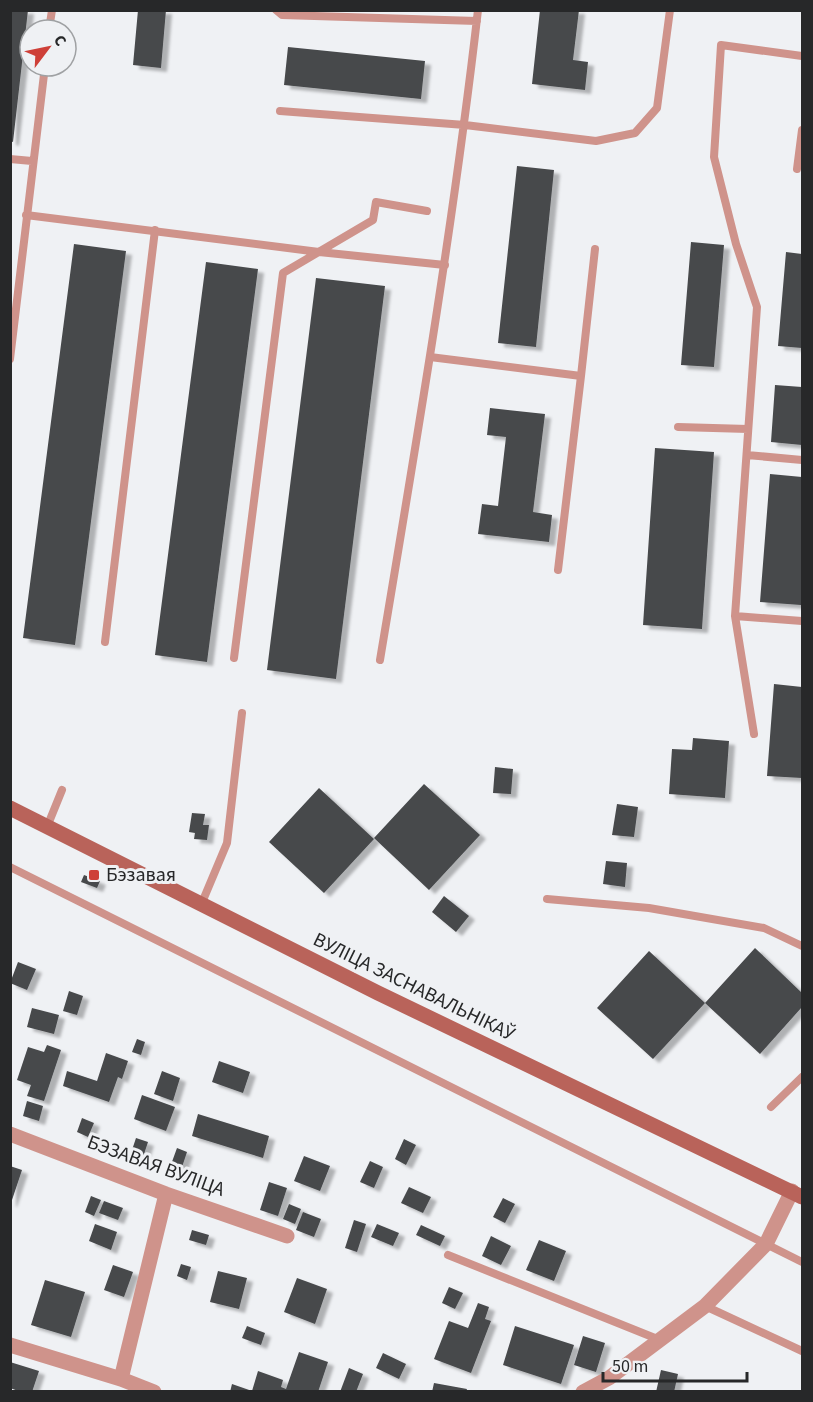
<svg xmlns="http://www.w3.org/2000/svg" width="813" height="1402" viewBox="0 0 813 1402" font-family="'Source Sans 3',sans-serif">
  <style>
    .building { fill: #47494b; filter: url(#shadow) }
    .lines { fill: none; stroke-linecap: round; stroke-linejoin: round }
    .service { stroke: #cf938b; stroke-width: 8 }
    .minor { stroke: #cf938b; stroke-width: 15 }
    .secondary { stroke: #b9635a; stroke-width: 15 }
    .poi-dot { fill: #ce4038; stroke: #eff1f4; stroke-width: 2 }
    .labels { text-anchor: middle; dominant-baseline: central; stroke-width: 6; stroke-linejoin: round; paint-order: stroke }
    .poi-label { font-size: 20px; fill: #272829; stroke: #eff1f4; text-anchor: start }
    .street-label { font-size: 20px; fill: #272829; stroke: #eff1f4 }
  </style>
  <defs>
    <filter id="shadow"><feDropShadow dx="6" dy="4" stdDeviation="1.5" flood-color="#0004"/></filter>
  </defs>
  <rect width="100%" height="100%" fill="#eff1f4"/>
  <path class="building" d="M10,10H28L13,142L10,141Z
    M138,10H166L161,68L133,65Z
    M540,10H579L573,60L588,62L585,90L532,84Z
    M288,47L425,61L421,99L284,85Z
    M517,166L554,170L536,347L498,343Z
    M691,242L724,245L714,367L681,365Z
    M74,244L126,251L75,645L23,638Z
    M786,252L802,254V348L778,346Z
    M206,262L258,269L207,662L155,655Z
    M316,278L385,286L336,679L267,670Z
    M775,385L802,387V445L771,442Z
    M490,408L545,414L533,512L552,515L549,542L478,534L482,504L498,506L506,437L487,435Z
    M655,448L714,452L702,629L643,625Z
    M770,474L802,477L801,605L760,602Z
    M774,684L802,687V778L767,776Z
    M693,738L729,741L725,798L669,794L672,749L692,750Z
    M495,767L513,769L511,794L493,793Z
    M424,784L480,835L429,890L374,838Z
    M319,788L374,839L324,893L269,842Z
    M617,804L638,807L634,837L612,835Z
    M192,813L205,814L203,825H209L207,840L194,839L195,833L189,832Z
    M606,861L627,863L625,887L603,884Z
    M84,875L100,881L97,888L81,882Z
    M444,896L469,916L456,932L432,912Z
    M755,948L802,993V1007L760,1054L705,1003Z
    M649,951L705,1003L653,1059L597,1008Z
    M18,962L36,969L27,990L10,983Z
    M69,991L83,996L77,1015L63,1011Z
    M32,1008L59,1015L54,1034L27,1027Z
    M137,1039L145,1042L141,1055L132,1052Z
    M47,1045L61,1050L44,1101L27,1096L31,1085L17,1080L28,1047L44,1052Z
    M106,1053L128,1061L122,1079L118,1077L109,1102L63,1086L67,1071L97,1081Z
    M219,1061L250,1072L243,1093L212,1082Z
    M162,1071L180,1078L173,1101L154,1094Z
    M142,1095L175,1107L166,1131L134,1119Z
    M27,1101L43,1106L39,1121L23,1116Z
    M198,1114L269,1136L263,1158L192,1136Z
    M82,1118L94,1123L88,1137L77,1132Z
    M136,1138L148,1142L142,1160L130,1156Z
    M404,1139L416,1145L406,1165L395,1159Z
    M177,1148L187,1152L180,1173L169,1170Z
    M304,1156L330,1166L320,1191L294,1181Z
    M370,1161L383,1167L374,1188L360,1182Z
    M10,1166L22,1170L11,1203H10Z
    M269,1182L287,1188L278,1216L260,1210Z
    M409,1187L431,1197L423,1213L401,1203Z
    M91,1196L101,1200L94,1216L85,1212Z
    M503,1198L515,1204L505,1223L493,1217Z
    M104,1201L123,1208L118,1220L99,1213Z
    M289,1204L301,1209L295,1224L283,1219Z
    M303,1212L321,1219L314,1237L296,1230Z
    M354,1220L366,1224L357,1252L345,1248Z
    M95,1224L117,1232L111,1250L89,1241Z
    M377,1224L399,1233L393,1246L371,1237Z
    M421,1225L445,1236L440,1246L416,1235Z
    M192,1230L209,1235L206,1245L189,1240Z
    M491,1236L511,1246L501,1265L482,1256Z
    M539,1240L566,1251L554,1281L526,1270Z
    M181,1264L191,1267L187,1280L177,1276Z
    M113,1265L133,1272L124,1297L104,1290Z
    M218,1271L247,1278L239,1309L210,1302Z
    M297,1278L327,1289L315,1324L284,1312Z
    M45,1280L85,1292L71,1337L31,1325Z
    M449,1287L463,1293L455,1309L442,1303Z
    M478,1303L489,1307L485,1319L491,1321L471,1373L434,1359L449,1321L468,1328Z
    M247,1326L265,1333L261,1345L242,1338Z
    M515,1326L574,1345L561,1384L503,1365Z
    M583,1336L605,1343L596,1372L574,1365Z
    M299,1352L328,1362L318,1392H230L232,1384L252,1391L258,1371L283,1380L281,1387L286,1389Z
    M383,1353L406,1364L399,1379L376,1368Z
    M10,1362L39,1371L32,1392H21L10,1388Z
    M349,1368L363,1374L356,1392H340Z
    M661,1370L678,1374L674,1392H656Z
    M434,1383L467,1389L466,1392H432Z"/>
  <g class="lines">
    <path class="service" d="M276,10L282,15L477,21
      M49,30L52,10
      M280,111L465,125L596,141L635,133L657,108L670,10
      M10,159L32,161
      M797,169L802,130
      M26,215L319,252L445,265
      M430,357L581,376L558,570
      M10,359L45,66
      M581,376L595,249
      M678,427L748,429
      M747,455L802,460
      M735,616L802,621
      M105,642L155,230
      M234,658L283,273L373,220L376,202L427,211
      M380,660C416,444 453,228 478,10
      M754,734L735,616L757,307L736,244L714,157L721,45L802,56
      M47,827L62,790
      M10,867L802,1262
      M547,899L649,908L764,928L802,946
      M201,905L227,843L242,713
      M771,1107L802,1077
      M448,1255L660,1340
      M705,1306L802,1351"/>
    <path class="minor" d="M10,1134L166,1194L287,1236
      M10,1345L121,1379L154,1392
      M121,1379L166,1194
      M583,1392L609,1378L705,1306L766,1244L792,1191"/>
    <path class="secondary" d="M10,808L378,993L802,1197"/>
  </g>
  <rect class="poi-dot" x="88" y="869" width="12" height="12" rx="3"/>
  <g class="labels">
    <g class="poi-label">
      <text x="106" y="875">Бэзавая</text>
    </g>
    <g class="street-label">
      <text transform="translate(414 987) rotate(26)">ВУЛІЦА ЗАСНАВАЛЬНІКАЎ</text>
      <text transform="translate(156 1166) rotate(20)">БЭЗАВАЯ ВУЛІЦА</text>
    </g>
  </g>
  <rect width="813" height="1402" fill="none" stroke="#272829" stroke-width="24"/>
  <g transform="translate(48 48) rotate(58)"><circle r="28" fill="#eff1f4" stroke="#9fa1a3" stroke-width="1.5"/>
  <path d="M0-4.5L10 22L0 15L-10 22Z" fill="#ce4038"/>
  <text y="-9" font-size="16" font-weight="bold" text-anchor="middle" fill="#272829">С</text>
  </g>
  <path d="M603 1372v9h144v-9" fill="none" stroke="#272829" stroke-width="3"/>
  <text x="612" y="1372" font-size="18" fill="#272829" stroke="#eff1f4" stroke-width="4.5" paint-order="stroke">50 m</text>
</svg>
